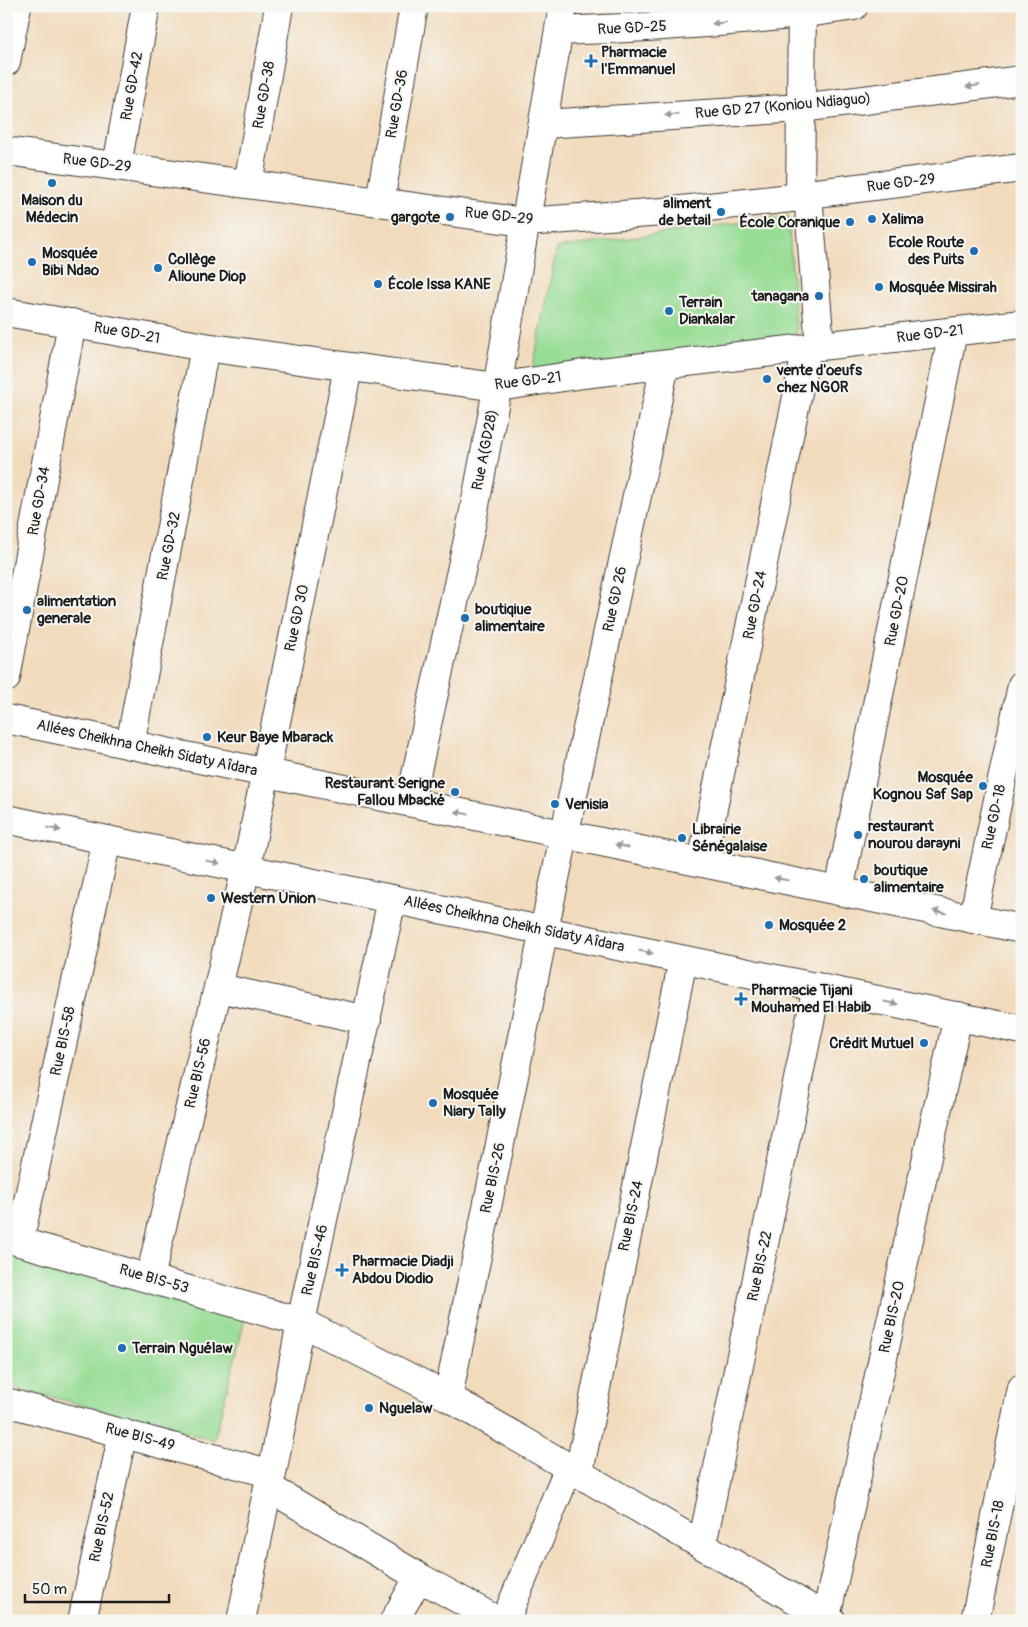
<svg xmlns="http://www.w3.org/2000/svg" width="1028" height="1627" viewBox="0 0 1028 1627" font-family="Pangolin,sans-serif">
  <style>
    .garden { fill: #98dd95; stroke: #5a7c58 }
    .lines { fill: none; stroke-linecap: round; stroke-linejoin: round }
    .minor-casing { stroke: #3c3934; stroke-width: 30 }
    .major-casing { stroke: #3c3934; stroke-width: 30 }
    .minor { stroke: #fff; stroke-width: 28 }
    .major { stroke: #fff; stroke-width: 28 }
    .oneway { fill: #999 }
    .poi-dot { fill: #1f6fb2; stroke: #f6f6f2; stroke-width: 2 }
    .labels { text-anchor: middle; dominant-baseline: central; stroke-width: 4; stroke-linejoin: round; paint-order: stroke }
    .street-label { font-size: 15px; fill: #1c1c1c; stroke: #f6f6f2 }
    .poi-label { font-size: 15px; font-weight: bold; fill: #1c1c1c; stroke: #f6f6f2; text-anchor: start }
  </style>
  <rect width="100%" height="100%" fill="#f6f6f2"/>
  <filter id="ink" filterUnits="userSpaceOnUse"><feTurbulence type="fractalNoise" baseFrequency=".02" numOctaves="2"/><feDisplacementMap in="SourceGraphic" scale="10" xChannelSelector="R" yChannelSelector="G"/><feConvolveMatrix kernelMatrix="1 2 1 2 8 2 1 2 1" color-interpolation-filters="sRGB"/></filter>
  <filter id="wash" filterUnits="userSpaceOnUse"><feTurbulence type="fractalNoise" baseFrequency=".0096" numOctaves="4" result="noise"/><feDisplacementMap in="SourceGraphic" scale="20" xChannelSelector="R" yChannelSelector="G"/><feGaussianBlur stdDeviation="1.12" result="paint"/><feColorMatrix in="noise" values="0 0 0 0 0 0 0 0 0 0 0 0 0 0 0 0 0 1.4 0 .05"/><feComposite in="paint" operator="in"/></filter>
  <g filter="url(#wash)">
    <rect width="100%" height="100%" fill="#f2dbbd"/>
    <path class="garden" d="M788,216L797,342L532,372L557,248Z
      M6,1251L247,1311L214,1440L6,1385Z"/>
  </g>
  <g filter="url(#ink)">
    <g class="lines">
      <defs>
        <path id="minor" d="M559,31C658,27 756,22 854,6
          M6,62L17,6
          M543,124L801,108L1022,80
          M6,151L525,222L663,212L800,197L808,194L1022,168
          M117,165L146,6
          M248,184L279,6
          M808,194L820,346
          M800,197L802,6
          M380,201L414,6
          M6,312L205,347L497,387L583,374L807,348L820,346L1022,324
          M6,678L72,323
          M130,745L205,347
          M410,802L472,521L493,411L563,6
          M702,862L807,348
          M839,891L953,332
          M973,919L1022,685
          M219,988L367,1020
          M6,1238L301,1322L448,1397L832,1621
          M19,1242L107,840
          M150,1278L249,855L348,368
          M448,1397L544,930L665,365
          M6,1402L272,1474
          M579,1472L683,960
          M268,1487L419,1577L498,1621
          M702,1545L817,987
          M826,1617L958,1016
          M82,1621L123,1433
          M241,1621L268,1487L272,1474L301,1322L392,899
          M394,1621L419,1577
          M505,1621L569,1467
          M975,1621L1022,1388"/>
        <path id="major" d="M6,719L1022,929
          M6,819L1022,1030"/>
      </defs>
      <use href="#minor" class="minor-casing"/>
      <use href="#major" class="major-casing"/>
      <use href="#minor" class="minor"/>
      <use href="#major" class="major"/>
    </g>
    <defs><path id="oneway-solid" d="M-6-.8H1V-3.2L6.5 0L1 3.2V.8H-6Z" transform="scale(1.25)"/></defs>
    <g class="oneway">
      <use href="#oneway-solid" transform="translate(719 23) rotate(174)"/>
      <use href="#oneway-solid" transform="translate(973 86) rotate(173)"/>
      <use href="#oneway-solid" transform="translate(672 115) rotate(177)"/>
      <use href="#oneway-solid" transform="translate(462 813) rotate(-168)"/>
      <use href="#oneway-solid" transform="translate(54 829) rotate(12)"/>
      <use href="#oneway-solid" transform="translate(622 846) rotate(-168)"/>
      <use href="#oneway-solid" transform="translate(213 862) rotate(12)"/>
      <use href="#oneway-solid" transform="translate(781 879) rotate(-168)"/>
      <use href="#oneway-solid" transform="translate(940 912) rotate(-168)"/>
      <use href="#oneway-solid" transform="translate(646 952) rotate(12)"/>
      <use href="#oneway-solid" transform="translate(891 1003) rotate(12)"/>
    </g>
  </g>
  <g class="poi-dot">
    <path d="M588.5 53.5h5v5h5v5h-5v5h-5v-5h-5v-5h5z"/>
    <circle cx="52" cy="183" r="5"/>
    <circle cx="721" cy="212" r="5"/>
    <circle cx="450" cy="217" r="5"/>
    <circle cx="872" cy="219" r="5"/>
    <circle cx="850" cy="222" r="5"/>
    <circle cx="974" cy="251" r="5"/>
    <circle cx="32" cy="262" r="5"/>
    <circle cx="158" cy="268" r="5"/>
    <circle cx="378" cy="284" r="5"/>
    <circle cx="879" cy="287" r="5"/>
    <circle cx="819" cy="296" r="5"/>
    <circle cx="669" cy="311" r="5"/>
    <circle cx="767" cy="379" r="5"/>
    <circle cx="27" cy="610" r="5"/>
    <circle cx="465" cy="618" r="5"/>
    <circle cx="207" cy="737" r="5"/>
    <circle cx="983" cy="786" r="5"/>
    <circle cx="455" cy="792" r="5"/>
    <circle cx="555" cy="804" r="5"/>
    <circle cx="858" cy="835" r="5"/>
    <circle cx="682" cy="838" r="5"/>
    <circle cx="864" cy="879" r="5"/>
    <circle cx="211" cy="898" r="5"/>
    <circle cx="769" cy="925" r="5"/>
    <path d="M738.5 991.5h5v5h5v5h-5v5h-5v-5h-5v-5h5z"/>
    <circle cx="924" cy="1043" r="5"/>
    <circle cx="433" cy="1103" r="5"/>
    <path d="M339.5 1262.5h5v5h5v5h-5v5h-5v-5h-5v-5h5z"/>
    <circle cx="122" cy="1348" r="5"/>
    <circle cx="369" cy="1408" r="5"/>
  </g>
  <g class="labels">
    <g class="street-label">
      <text transform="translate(632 28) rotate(-3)">Rue GD-25</text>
      <text transform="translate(132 86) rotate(-80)">Rue GD-42</text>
      <text transform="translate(264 95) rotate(-80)">Rue GD-38</text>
      <text transform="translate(397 104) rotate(-80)">Rue GD-36</text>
      <text transform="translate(783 106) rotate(-5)">Rue GD 27 (Koniou Ndiaguo)</text>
      <text transform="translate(97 163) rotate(7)">Rue GD-29</text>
      <text transform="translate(901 183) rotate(-7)">Rue GD-29</text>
      <text transform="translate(499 216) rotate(6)">Rue GD-29</text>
      <text transform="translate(127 333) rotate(10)">Rue GD-21</text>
      <text transform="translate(930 334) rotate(-7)">Rue GD-21</text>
      <text transform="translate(528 381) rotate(-7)">Rue GD-21</text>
      <text transform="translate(485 450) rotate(-79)">Rue A(GD28)</text>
      <text transform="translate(39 501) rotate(-80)">Rue GD-34</text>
      <text transform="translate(169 546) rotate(-79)">Rue GD-32</text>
      <text transform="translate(615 599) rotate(-78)">Rue GD 26</text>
      <text transform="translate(755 605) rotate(-79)">Rue GD-24</text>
      <text transform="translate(897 611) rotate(-79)">Rue GD-20</text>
      <text transform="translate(297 618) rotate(-78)">Rue GD 30</text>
      <text transform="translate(147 748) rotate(12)">Allées Cheikhna Cheikh Sidaty Aîdara</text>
      <text transform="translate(994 817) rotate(-78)">Rue GD-18</text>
      <text transform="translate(514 924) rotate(12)">Allées Cheikhna Cheikh Sidaty Aîdara</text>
      <text transform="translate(63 1041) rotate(-78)">Rue BIS-58</text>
      <text transform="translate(198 1073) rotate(-77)">Rue BIS-56</text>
      <text transform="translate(493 1178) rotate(-78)">Rue BIS-26</text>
      <text transform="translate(631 1216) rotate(-78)">Rue BIS-24</text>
      <text transform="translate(315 1260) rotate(-77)">Rue BIS-46</text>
      <text transform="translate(760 1266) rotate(-78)">Rue BIS-22</text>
      <text transform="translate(154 1279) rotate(16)">Rue BIS-53</text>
      <text transform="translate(892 1317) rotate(-78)">Rue BIS-20</text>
      <text transform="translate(140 1437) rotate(15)">Rue BIS-49</text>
      <text transform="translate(102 1527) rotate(-78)">Rue BIS-52</text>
      <text transform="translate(993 1534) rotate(-79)">Rue BIS-18</text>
    </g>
    <g class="poi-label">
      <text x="601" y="52">Pharmacie<tspan x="601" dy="17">l'Emmanuel</tspan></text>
      <text x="52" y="200" text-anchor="middle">Maison du<tspan x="52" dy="17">Médecin</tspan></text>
      <text x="711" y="203" text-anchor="end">aliment<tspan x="711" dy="17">de betail</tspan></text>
      <text x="440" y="217" text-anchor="end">gargote</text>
      <text x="882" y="219">Xalima</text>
      <text x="840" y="222" text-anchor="end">École Coranique</text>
      <text x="964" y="242" text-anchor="end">Ecole Route<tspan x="964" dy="17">des Puits</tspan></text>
      <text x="42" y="253">Mosquée<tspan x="42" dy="17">Bibi Ndao</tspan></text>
      <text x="168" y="259">Collège<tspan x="168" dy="17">Alioune Diop</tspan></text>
      <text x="388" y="284">École Issa KANE</text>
      <text x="889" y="287">Mosquée Missirah</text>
      <text x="809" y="296" text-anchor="end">tanagana</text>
      <text x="679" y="302">Terrain<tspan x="679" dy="17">Diankalar</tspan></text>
      <text x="777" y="370">vente d'oeufs<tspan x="777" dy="17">chez NGOR</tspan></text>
      <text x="37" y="601">alimentation<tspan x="37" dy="17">generale</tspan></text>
      <text x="475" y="609">boutiqiue<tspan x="475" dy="17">alimentaire</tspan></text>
      <text x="217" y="737">Keur Baye Mbarack</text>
      <text x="973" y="777" text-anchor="end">Mosquée<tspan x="973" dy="17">Kognou Saf Sap</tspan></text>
      <text x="445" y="783" text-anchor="end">Restaurant Serigne<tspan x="445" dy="17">Fallou Mbacké</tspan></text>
      <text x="565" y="804">Venisia</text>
      <text x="868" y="826">restaurant<tspan x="868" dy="17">nourou darayni</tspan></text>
      <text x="692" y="829">Librairie<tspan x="692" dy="17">Sénégalaise</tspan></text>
      <text x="874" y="870">boutique<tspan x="874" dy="17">alimentaire</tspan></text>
      <text x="221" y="898">Western Union</text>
      <text x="779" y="925">Mosquée 2</text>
      <text x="751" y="990">Pharmacie Tijani<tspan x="751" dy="17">Mouhamed El Habib</tspan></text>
      <text x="914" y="1043" text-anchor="end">Crédit Mutuel</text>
      <text x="443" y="1094">Mosquée<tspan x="443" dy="17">Niary Tally</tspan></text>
      <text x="352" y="1261">Pharmacie Diadji<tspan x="352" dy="17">Abdou Diodio</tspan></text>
      <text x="132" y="1348">Terrain Nguélaw</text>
      <text x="379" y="1408">Nguelaw</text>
    </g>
  </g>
  <rect width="1028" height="1627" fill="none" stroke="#f6f6f2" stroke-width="25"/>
  <path d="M25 1594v8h144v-8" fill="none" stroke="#1c1c1c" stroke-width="2.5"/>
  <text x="32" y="1594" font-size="15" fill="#1c1c1c" stroke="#f6f6f2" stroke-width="4" paint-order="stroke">50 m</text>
</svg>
